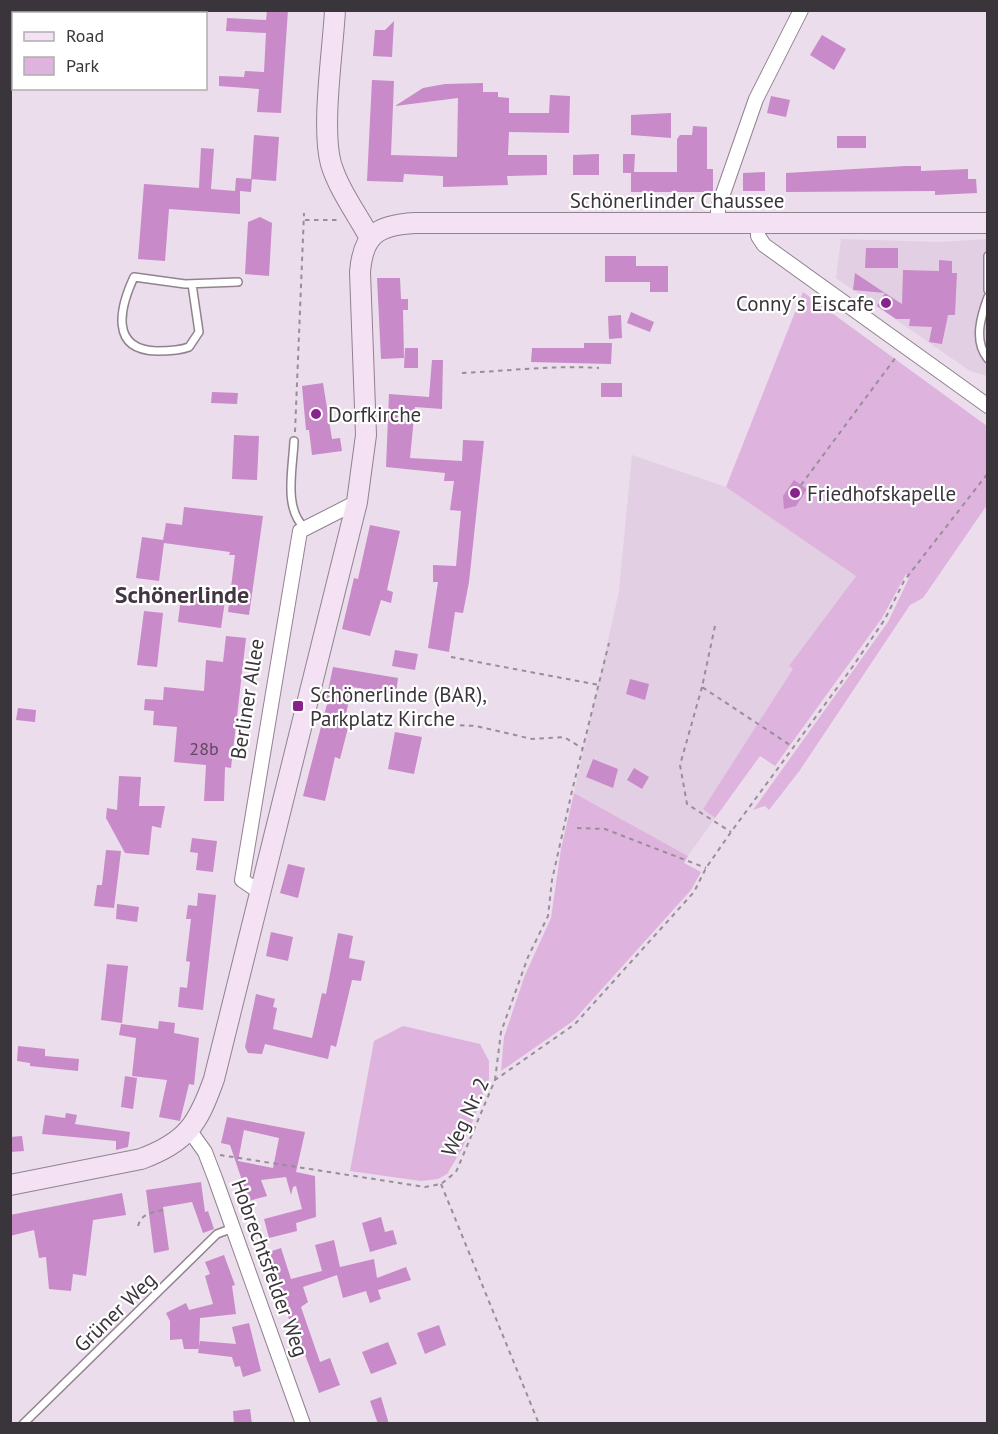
<svg xmlns="http://www.w3.org/2000/svg" width="998" height="1434" viewBox="0 0 998 1434" font-family="'PT Sans',sans-serif">
  <style>
    .built { fill: #e3cfe3 }
    .green { fill: #deb3dd }
    .building { fill: #c88ac8; fill-rule: evenodd }
    .lines { fill: none; stroke-linecap: round; stroke-linejoin: round }
    .service-casing { stroke: #90838f; stroke-width: 10 }
    .minor-casing { stroke: #90838f; stroke-width: 16 }
    .secondary-casing { stroke: #90838f; stroke-width: 22 }
    .path { stroke: #988e98; stroke-width: 2; stroke-dasharray: 4.5 4.5; stroke-linecap: butt }
    .service { stroke: #fff; stroke-width: 7 }
    .minor { stroke: #fff; stroke-width: 14 }
    .secondary { stroke: #f4e2f4; stroke-width: 20 }
    .poi-dot { fill: #88238b; stroke: #fff; stroke-width: 2 }
    .labels { text-anchor: middle; dominant-baseline: central; stroke-width: 4.5; stroke-linejoin: round; paint-order: stroke }
    .number-label { font-size: 18px; fill: #5e4a5e }
    .street-label { font-size: 21px; fill: #3a353a; stroke: #fff }
    .poi-label { font-size: 21px; fill: #3a353a; stroke: #fff; text-anchor: start }
    .quarter-label { font-size: 24px; font-weight: bold; fill: #413641; stroke: #fff }
  </style>
  <rect width="100%" height="100%" fill="#ebddeb"/>
  <path class="built" d="M841,239L938,242L987,239V376L970,371L836,278Z
    M632,455L726,487L856,576L789,667L794,669L703,809L715,818L688,856L574,793L619,591Z"/>
  <path class="green" d="M803,292L987,426V505L923,598L910,605L800,770L769,810L765,806L753,810L888,622L909,578L906,574L882,618L775,766L760,756L715,818L703,809L793,669L789,666L856,576L726,487Z
    M574,793L688,856L684,863L701,872L691,890L573,1021L501,1071L504,1037L525,975L551,918L561,849Z
    M403,1026L480,1044L489,1061V1079L462,1149L447,1174L438,1179L421,1181L350,1171L374,1041Z"/>
  <path class="building" d="M267,10H288L281,113L257,112L259,89L219,86V76L244,77L245,71L264,72L266,33L226,31L227,18L266,20Z
    M394,21L392,57L373,56L375,30H385Z
    M822,35L846,49L834,70L810,55Z
    M372,80L394,81L391,155L457,157L458,98L395,106L423,88L445,84L483,83V92H498V97L509,98V113H549L550,95L570,96L569,133L509,132L508,155H547V175L507,176L508,185L443,187V176L404,174L403,182L367,181Z
    M771,96L790,100L786,117L767,113Z
    M671,113V138L631,135V115Z
    M693,126L707,127V169H713V192H631V173H623V154H635L634,172H677V139L680,135H692Z
    M254,135L279,137L276,181L251,179Z
    M837,136H866V148H837Z
    M201,148L214,149L211,189L235,191L236,178L252,179L251,192L240,191V214L169,209L165,261L138,259L144,184L199,188Z
    M599,154V175H573V155Z
    M906,166H921V171L968,169V179H976L977,193L935,195V191L786,192V173Z
    M765,172V191H743V173Z
    M260,217L272,223L269,276L245,274L248,222Z
    M866,248H898V268H865Z
    M605,256H636V266H668V292H650V282H605Z
    M939,260L952,261V273H957L955,315H948L942,344L929,342L932,327L909,326L910,319H896L877,306L885,293L902,304L903,270L939,271Z
    M855,273L885,293L853,290Z
    M377,278H400L401,299H408V310H403L404,358L381,359Z
    M631,312L654,322L650,332L627,323Z
    M621,315L622,338L609,339L608,316Z
    M584,343H612L611,364L531,362L532,348H584Z
    M405,348H418V368H404Z
    M432,360H443L442,409L415,407L410,458L462,461L463,440L484,441L469,582L463,613L455,612L449,652L428,648L438,582H433V565L456,566L461,511L450,510L454,481H444L445,473L386,467L389,394L429,397Z
    M323,383L332,439L340,438L342,451L312,455L309,430H306L302,386Z
    M601,383H622V397H601Z
    M212,392L238,393L237,404L211,403Z
    M234,435L259,436L257,480L232,479Z
    M794,480L807,489L796,506L784,509L783,496Z
    M184,507L263,516L249,615L228,612L235,555H229L230,552L164,543L159,581L136,578L142,537L163,540L166,523L182,525Z
    M370,525L400,531L387,590L393,592L391,603L381,600L370,636L342,629L354,578L358,579Z
    M191,596L225,601L221,628L178,622L180,605L190,606Z
    M144,611L163,613L157,667L137,665Z
    M226,636L246,638L231,768L225,767L224,801H204L206,765L174,762L177,727L153,725L154,711L144,710L145,699L163,700L164,687L204,691L206,660L223,662Z
    M395,650L418,654L415,670L392,666Z
    M333,667L398,678L396,694L352,687L344,723L349,724L340,759L335,757L325,801L303,796L328,700H326Z
    M630,679L649,684L645,700L626,694Z
    M18,708L36,710L35,722L16,720Z
    M395,732L422,737L414,774L388,769Z
    M593,759L618,769L613,788L586,777Z
    M634,768L649,777L642,789L627,780Z
    M119,776L141,777L139,806H165L161,828L152,826L149,855L125,853L106,818L107,808L117,810Z
    M192,838L217,841L213,872L196,870L198,853L190,852Z
    M106,850L121,851L114,908L94,906L97,885H102Z
    M288,864L305,868L298,898L280,893Z
    M198,893L216,895L203,1010L178,1007L180,987L187,988L190,962L186,961L191,919H186L188,905L197,906Z
    M117,904L139,907L137,922L116,919Z
    M271,932L293,937L288,961L266,956Z
    M338,933L353,936L349,958L365,961L361,981L352,980L336,1047L331,1045L328,1059L265,1044L262,1054L248,1053L245,1047L256,994L275,999L273,1007L277,1008L273,1029L312,1038L322,993L326,994Z
    M107,964L128,966L122,1023L101,1020Z
    M159,1021L175,1023L174,1033L199,1038L194,1085L189,1084L180,1121L159,1117L167,1080L132,1076L136,1038L119,1035L121,1024L158,1029Z
    M18,1046L45,1049V1056L79,1059L78,1071L30,1066V1063L17,1061Z
    M125,1076L137,1078L133,1109L121,1107Z
    M66,1113L77,1115L75,1124L130,1132L128,1147L116,1150V1141L42,1134L45,1115L65,1118Z
    M227,1117L305,1132L296,1172L315,1176L316,1217L296,1223L297,1231L269,1238L264,1219L302,1209L296,1186L293,1187L291,1195L286,1177L261,1180L267,1196L249,1201L230,1145L221,1143ZM244,1130L279,1138L273,1168L238,1161Z
    M22,1136L24,1151L10,1152V1137Z
    M201,1182L205,1212L208,1211L214,1229L203,1233L192,1202L163,1207L169,1250L154,1253L146,1190Z
    M122,1193L126,1215L93,1220L86,1276L73,1274L71,1291L49,1289L46,1257L39,1258L34,1230L10,1236V1215Z
    M381,1217L385,1232L393,1230L397,1244L370,1252L362,1223Z
    M334,1240L340,1267L374,1259L377,1278L406,1267L411,1280L378,1290L381,1299L370,1303L366,1291L343,1298L337,1275L303,1287L308,1302L301,1307L320,1362L330,1358L340,1385L319,1393L303,1349L299,1350L286,1310L280,1307L282,1300L266,1253L281,1248L291,1279L322,1271L315,1245Z
    M224,1255L235,1285L232,1286L236,1314L200,1318L199,1349H184L182,1339L170,1340V1321L166,1313L186,1303L189,1310L213,1304L205,1276L210,1274L205,1262Z
    M249,1323L261,1371L243,1377L240,1366L235,1367L232,1357L198,1353L200,1341L236,1344L232,1327Z
    M439,1325L446,1345L425,1354L417,1333Z
    M388,1342L397,1364L371,1374L362,1352Z
    M381,1397L389,1424H378L370,1401Z
    M250,1409L252,1424H234L233,1411Z"/>
  <g class="lines">
    <defs>
      <path id="service" d="M988,256V290
        M192,284L199,332L189,347C179,351 167,351 157,351C109,350 120,307 134,277L185,284L238,282
        M988,297C981,316 973,341 988,359
        M294,441C293,468 283,509 305,528
        M23,1424L217,1234L233,1228"/>
      <path id="minor" d="M718,223V208L756,99L801,10
        M758,224V236L764,245L988,406
        M261,893L242,880L300,531L357,502
        M190,1131L205,1152L215,1178L303,1424"/>
      <path id="secondary" d="M335,10C333,50 321,128 331,164C339,190 357,214 370,238
        M10,1185L141,1159C187,1142 198,1124 214,1079L357,502L366,435L360,272C363,234 378,225 415,223H988"/>
    </defs>
    <use href="#service" class="service-casing"/>
    <use href="#minor" class="minor-casing"/>
    <use href="#secondary" class="secondary-casing"/>
    <path class="path" d="M305,220H338
      M462,373C508,371 553,365 599,368
      M295,432L304,213
      M801,485L896,357
      M715,626L702,687L793,747
      M451,657L599,685
      M702,687L680,765L687,804L731,832
      M415,723L476,726L532,739L564,737L582,748
      M577,828L605,829L706,868
      M495,1080L501,1032L528,957L548,916L552,880L572,791L609,643
      M220,1155L425,1187L441,1184L456,1172L495,1080L575,1024L694,892L706,868L731,832L851,669L885,619L904,581L988,473
      M441,1184L539,1424
      M138,1226C142,1213 151,1213 163,1210"/>
    <use href="#service" class="service"/>
    <use href="#minor" class="minor"/>
    <use href="#secondary" class="secondary"/>
  </g>
  <g class="poi-dot">
    <circle cx="886" cy="303" r="6"/>
    <circle cx="316" cy="414" r="6"/>
    <circle cx="795" cy="493" r="6"/>
    <rect x="292" y="700" width="12" height="12" rx="3"/>
  </g>
  <g class="labels">
    <g class="number-label">
      <text x="204" y="748">28b</text>
    </g>
    <g class="street-label">
      <text x="677" y="200">Schönerlinder Chaussee</text>
      <text transform="translate(247 699) rotate(-81)">Berliner Allee</text>
      <text transform="translate(465 1117) rotate(-65)">Weg Nr. 2</text>
      <text transform="translate(270 1268) rotate(70)">Hobrechtsfelder Weg</text>
      <text transform="translate(115 1312) rotate(-44)">Grüner Weg</text>
    </g>
    <g class="poi-label">
      <text x="874" y="303" text-anchor="end">Conny´s Eiscafe</text>
      <text x="328" y="414">Dorfkirche</text>
      <text x="807" y="493">Friedhofskapelle</text>
      <text x="310" y="694">Schönerlinde (BAR),<tspan x="310" dy="24">Parkplatz Kirche</tspan></text>
    </g>
    <g class="quarter-label">
      <text x="182" y="594">Schönerlinde</text>
    </g>
  </g>
  <rect width="998" height="1434" fill="none" stroke="#3a353a" stroke-width="24"/>
  <rect x="12" y="12" width="195" height="78" fill="#ffffff" stroke="#b0aeb0" stroke-width="1.5"/>
  <rect x="24" y="32" width="30" height="9" fill="#f4e2f4" stroke="#b0aeb0" stroke-width="1.5"/>
  <text x="66" y="42" font-size="18" fill="#3a353a">Road</text>
  <rect x="24" y="57" width="30" height="18" fill="#deb3dd" stroke="#b0aeb0" stroke-width="1.5"/>
  <text x="66" y="72" font-size="18" fill="#3a353a">Park</text>
</svg>
